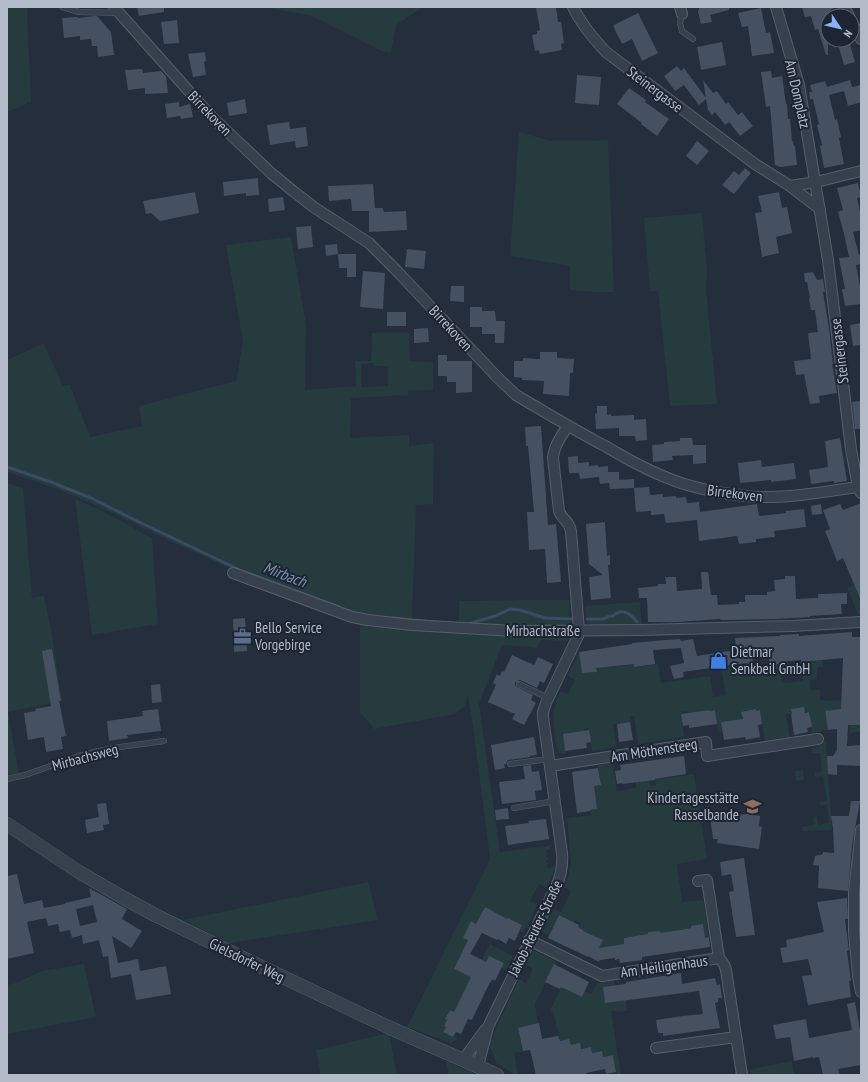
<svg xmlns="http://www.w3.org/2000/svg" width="868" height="1082" viewBox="0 0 868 1082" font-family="'PT Sans Narrow',sans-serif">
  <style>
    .green { fill: #263b3e; fill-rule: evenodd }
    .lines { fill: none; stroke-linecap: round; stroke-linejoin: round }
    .stream { stroke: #394b66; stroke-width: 3 }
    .building { fill: #455061; fill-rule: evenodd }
    .service-casing { stroke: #565e6b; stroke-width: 6 }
    .minor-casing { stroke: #565e6b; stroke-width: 12 }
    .tertiary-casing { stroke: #565e6b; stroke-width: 14 }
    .service { stroke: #37404d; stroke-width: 5 }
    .minor { stroke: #37404d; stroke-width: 10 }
    .tertiary { stroke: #37404d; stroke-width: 13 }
    .labels { text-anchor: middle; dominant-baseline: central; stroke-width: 4; stroke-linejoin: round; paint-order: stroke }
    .street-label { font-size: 15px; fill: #b3bbc8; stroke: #1d2532 }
    .poi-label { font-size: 15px; fill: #b3bbc8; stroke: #1d2532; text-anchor: start }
    .water-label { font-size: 16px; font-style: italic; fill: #7b90b0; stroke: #1d2532 }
  </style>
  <rect width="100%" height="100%" fill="#242e3d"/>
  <path class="green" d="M7,7H27L31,102L7,112Z
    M265,7H423L396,25L391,53L382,51L312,16Z
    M519,132L551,141H584L608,140L614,292H594L570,290V266L510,256Z
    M702,213L707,272L706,288L717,404L670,406L658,291H650L644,218Z
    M291,237L306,325L305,390L356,386L355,361H371L372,333H409L410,361L433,362V390L408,391V395L351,398L350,438L409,435V446L434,443L433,504L416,505L412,623L363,618L236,571L161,537L119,516L79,498L41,483L7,472V360L44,343L63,386L70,385L90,437L142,426L139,406L236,381L243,342L226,245ZM374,363V366H388V386L361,387V364Z
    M7,483L23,488L32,598L44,596L52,635L62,701L8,712L19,773L7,775Z
    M75,499L100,510L152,538L158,624L92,635Z
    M854,585L861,602V614L858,615L847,588Z
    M529,600H569L570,626H459V601Z
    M640,602L642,627L592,626C585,623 586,613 585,606Z
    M360,621L563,635L566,636L568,639L567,641L541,640L537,648L502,645L479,704L500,852L554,845L546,851L548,854L546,856L549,859L546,861L548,864L546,866L549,869L555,865L553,873L547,888L539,884L530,901L537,905L524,933L519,931L522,925L508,918L500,933L495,934L503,917L485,908L476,924L471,922L463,938L476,944L470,954L454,969L469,976L478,958L482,960L490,944L513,956L506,970L502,968L504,963L489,956L480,973L478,979L489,985L487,989L479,985L454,1012L450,1010L445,1019L447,1020L444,1026L446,1027L443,1032L459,1039L451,1043L407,1027L490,859L473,726L468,696L465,706L455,714L374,729L360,712Z
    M579,652L582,673L597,672L596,664L606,667L629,665L634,659L635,667L658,664L661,683L710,676L713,697L726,695L721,667L753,662L754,666L779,664L782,683L803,681L801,662L822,660L823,667H817V679L810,680L811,690H820V700L842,701L843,709L825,711L828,730L812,733L809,712L786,714L790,739L765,743L760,710L756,711L755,709L741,712L744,728L721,722L722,732H718L715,710L710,711L709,710L687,713V711L681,712L684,737L638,744L634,716H630V722L613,724L616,747L592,751L588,728L584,729V731L563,734L566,754H560C555,749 552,717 554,709C555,703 558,697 561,691L568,694L575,680L568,676Z
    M850,725H861V731L850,733Z
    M826,741L832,830L803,831L802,827L814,825L813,817L817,816L818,825L829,823L827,805L820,806L819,802L827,801L823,776L815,777V773L822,771L820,753H812L811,748L819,747L818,742Z
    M612,763L617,791L636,788V782L649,780L650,786L656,785L655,780L694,774L707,859L677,864L682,902L703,900L709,937L705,938L691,926V928L660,933L659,931L648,932L649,939L636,936L624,938V944L613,946L614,950L597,952L603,940L583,931V930L578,927L581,923L575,920L574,922L559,915L549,936L542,932L554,909L561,912L571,891L564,887L568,877L571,863L567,818L591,815L590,810L597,809L595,794L590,795L587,787L600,785L598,765Z
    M803,770L804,780L796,781L795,771Z
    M368,882L378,920L229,943L183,920Z
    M533,950L556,961L535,1004L538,1024L518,1028L523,1051L514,1053L518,1075H516L496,1063L494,1055L489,1046L499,1022L519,979L526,983L533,969L526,965Z
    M84,964L96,1017L7,1034V985L16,983L42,971Z
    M614,980L615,986L603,987L605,1003L626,1000L627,1011H611L621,1075H617L613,1055L603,1057L602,1051L592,1053L591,1047L581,1049L571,1045L569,1039L560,1041L553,1011H550L562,986L566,988L565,989L582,997L585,991L591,994L597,983Z
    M389,1033L397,1075H321L316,1050Z
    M446,1061L477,1075H449Z
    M792,1061L794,1075H751L750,1070L755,1069V1068Z"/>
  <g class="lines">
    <path class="stream" d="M7,467L51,482L91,498L137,521L242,571L339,607
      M393,618L425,621
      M587,619H603L610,616H613C622,607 631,614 637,622
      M468,624L495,616L510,609L520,610L545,618L571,619"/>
  </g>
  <path class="building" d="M137,7H164V12L139,16Z
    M536,7H556L558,22H561L564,43L561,44L562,50L540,54L539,50L535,51L532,35L537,34V31L540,30Z
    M699,7H729V10L710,15L712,22L701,24L698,11L699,10Z
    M802,7H833V9L830,10L832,16H828V55H826L818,29L815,30L811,16L805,17Z
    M761,8L766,33L770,32L774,53L752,56L748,26L742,27L738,13Z
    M638,13L658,53L642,61L632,39L622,44L614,28V25Z
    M94,16H97L111,32L114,55L98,57L97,46H92L91,39L80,40V36L64,38L62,18L78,17V18Z
    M177,20L179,43L164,44L161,22Z
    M849,41L855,62L844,65L838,44Z
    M722,42L726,65L701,70L697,47Z
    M205,52L206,61L204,62L206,75L193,77L188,54Z
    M677,66L681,71L684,68L706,98L703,80L713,93L717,91L726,104L728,102L738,115L742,112L753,126L740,136L729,122L725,125L715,112L712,115L708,110L706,99L699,105L684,85L675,91L664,76Z
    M142,69L143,73L161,71L166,76L168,93L145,94V88L128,90L125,70Z
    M771,71L772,78L782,76L786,104H787L788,119H790L792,141H793L794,146H795L797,165L780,167L775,165L770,106L766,107L761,72Z
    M577,75L601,77L599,105L575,103Z
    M850,80L852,87L861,85V102L848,106L844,91L829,95L835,120L837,119L841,137L839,138L844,164L824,168L820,146L822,145L817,125L819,124L813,99H810L809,92H812L810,85L825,81L827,87Z
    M629,88L646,100L645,102L669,119L657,136L641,124L642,123L617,104Z
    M245,99L247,113L229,116L227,103Z
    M179,102V107L190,104L193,117L181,119L180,116L167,118L165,104Z
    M289,122L290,129L306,127L308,146L296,148L295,141L270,145L267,125Z
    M697,141L709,151L697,165L686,156Z
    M745,168L751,173L734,194L722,185L734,171L739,175Z
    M258,178L259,195L246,196V193L224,196L223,182Z
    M858,183L861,197L857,198L861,216V230L853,232L859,255L861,254V264L856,265L860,286H861V304L845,306L842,289H845L839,258L849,257L844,234L838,212L843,210L837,188Z
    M373,184L375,208H383L384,212L406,211L407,230L369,232V211H352L351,199L329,201L328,186Z
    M195,192L199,213L160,221L151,213L146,214L143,201Z
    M779,192L782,208L787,207L792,233L776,237L779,253L762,257L755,213L762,212L758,196Z
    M283,197L285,210L269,212L268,199Z
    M311,226L313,247L298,249L296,227Z
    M337,244L338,254L326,256L325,245Z
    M407,249L426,251L424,269L405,267Z
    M338,254H356V277H347V268H339Z
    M363,271L385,273L383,309L360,307Z
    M813,272L817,280L823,279L825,292H823L829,328L833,364H832L837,393L819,396L820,403L810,404L804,374L796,375L794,361L811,359L808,333L818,332L815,310H811L809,299L810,298L807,282H805L804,273Z
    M451,286H464V302L450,301Z
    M470,307H482V311H495L496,321H505L504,343H495V334H482V327H470Z
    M387,312H406V326H387Z
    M861,323V345L853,346L850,325Z
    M428,328L429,342L414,343V329Z
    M540,352H557V358L574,359L573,373H570L569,396L543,394L544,381L522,380V378L514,377V361H523V358L540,359Z
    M438,355H447V361H472V392L456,393V382H447V376H438Z
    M861,401V429H855L852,402Z
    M597,406H607V415L611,414V416L634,415V420L646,419L647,440L636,441L635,436H619V428L596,429L595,414L597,413Z
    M541,426L548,525L556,524L561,582L547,583L545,549L529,550L527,512H534L528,446H526L525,427Z
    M680,438H692L693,445H706V463L693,464V455L672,456L673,460L653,462L652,445L664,444V442L680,441Z
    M840,438L847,481L834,483V481L811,484L809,470L828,467L825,441Z
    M578,456V463L589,462V466L598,465V467L608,466V472H619V480L634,479V488L649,487L650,495L663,494V497L676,496V498L686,497L687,503L699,502L700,512L757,504L759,516L786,513V511L804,509L806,527L774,531L775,537L756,539V542L739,544L737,536L699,541L697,520L666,523L664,514L651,515V511L636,512L634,488L610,489L609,483L600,484L599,477L580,479L579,473H569L568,457Z
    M761,460L762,467L794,463L796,479L771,482V480L740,483L738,463Z
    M861,503V601L843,558L837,561L825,531L830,529L823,510L840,504L843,510Z
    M821,504L822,514L812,515L811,506Z
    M605,522L607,556L610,555V565H608L611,598L591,600L589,577L603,575L589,564L586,524Z
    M701,572H708L711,595H717L718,605L739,604V602H745V595H767V592L775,591L774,580L785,579V576H795L796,599L818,598V594L847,593V604H841L842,614L810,616V617L775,619L721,620L720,619L678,622H648L647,598H639L638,588L658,586V584H666L665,577H676L677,591L702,589Z
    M245,618L247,651L234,652L233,619Z
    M852,632V637H861V725H848L847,746L861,745V766L837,765V775L828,774L827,756H833L837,750V729L828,730L825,711L841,709L843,658L801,662V660L779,662V664L769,665V649H751L753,662L683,672L684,677L674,679L670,666L684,663L681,648L653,650L655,664L634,667V664L625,665L596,668L597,672L582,673L579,652L632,644V643L665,640L680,639L681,641L693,639L697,656L736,650L735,638L780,636V635L799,634V636Z
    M52,649L61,701H59L66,736L61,737L63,749L46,752L44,737L28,740L24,713L36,711L35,709L51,706L42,651Z
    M512,655L534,665L538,657L553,664L544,683L540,681L537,688L520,680L517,681L515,683V685L517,687L533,695L531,700L536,703L524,725L512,719L515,714L488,702L496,685L493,683L497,674L500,676L502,671L504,672Z
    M160,684L162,702L152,703L151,685Z
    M804,707L805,713L809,712L812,727L807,728L808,732L794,735L791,714H792L791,709Z
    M158,709L161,731L127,735L128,738L109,741L107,721L143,716L142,711Z
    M756,709V711L760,710L762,724L758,725L760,737L746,740L745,737L724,740L721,722L743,719L741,712Z
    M709,710L710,711L715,710L717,724L689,728V725L683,726L681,714Z
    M630,722L633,740L619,742L617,724Z
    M589,730L591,742L586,743L587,748L565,751L563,734Z
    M534,737L537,755L530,756V757L509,760L507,761L506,764H504L505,768L495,770L491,745Z
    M684,756L686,774L655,779V780L622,784V783L617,784L615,771L621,770L620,765Z
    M531,765L532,772L539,771L542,790L535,791L536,800L502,804L499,782L525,779L523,766Z
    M598,768L601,785L594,786L597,809L590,810L591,811L577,813L572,772Z
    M851,801H860L852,846L848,891L818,888L819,866L813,865L815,856L823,854V852L834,853L833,828L831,816H849Z
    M106,803L109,824L103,825L104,830L87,833L85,820L99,817L97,804Z
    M508,808L509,819L496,820L495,810Z
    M728,814L736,815L747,814L760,816L759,826L762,827L759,849L717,843L718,839H713L710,816Z
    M546,819L549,839L508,845L505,826L529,823L528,821Z
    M744,858L755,935L736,937L729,892L734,891L731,874L722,876L720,862Z
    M17,874L24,904L42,900L44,908L65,904V903L91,897L89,888L127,909L122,919L142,931L131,948L112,936L118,963L138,959L140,971L166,966L171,994L136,1000L131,974L111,978L108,956L103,957L99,940L83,944L82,935L72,938L70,930L60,932L58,924L48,926L46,918L27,922L34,953L7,959V876ZM93,905L97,922L80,926L76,909Z
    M847,898L848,919H845L849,950L847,951L851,981H849L851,997L808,1005L802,976L812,975L808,959L783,963L780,948L787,947L786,940L824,932L817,902Z
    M485,907L507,919L508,918L522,925L515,941L509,938L506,944L498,939L497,940L482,933L470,954L486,962L489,956L504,963L495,981L493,979L489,984L472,1020L468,1019L461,1034L456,1032L453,1037L443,1032L446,1027L444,1026L447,1020L445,1019L450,1010L454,1012L471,977L454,969L468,940L463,938L471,921L476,924Z
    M559,915L579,925L578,927L583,930V931L603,940L599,948L624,944V938L648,934V932L660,931V933L680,930L691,928V926L703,924L705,938L709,937L710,947L642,957V960L620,963L619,959L615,960V958L600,960L599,962L588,956V957L548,938Z
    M554,964L589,982L582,997L561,987L560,989L545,982Z
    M681,973L682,984L715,978L717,985L720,984L722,998H718V1002L715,1003L720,1028L663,1036V1033H658L656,1020L683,1016L703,1014L699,991L605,1003L603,987L626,984V982Z
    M855,1002L861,1035V1065L838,1069L840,1075H823L819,1057L813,1058V1057L794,1061L790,1037L776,1039L773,1025L806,1019L809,1038L852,1030L847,1004Z
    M539,1023L542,1039L558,1036L560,1041L569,1039L571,1045L580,1043L581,1049L591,1047L592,1053L602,1051L603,1057L613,1055L616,1072L606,1074L605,1069L586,1073L587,1075H536L530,1050L523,1051L518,1028Z"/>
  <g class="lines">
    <defs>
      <path id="service" d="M62,7L79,12L118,13
        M682,14L680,23L682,31L693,39
        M519,684L548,698
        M510,764L549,759
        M7,779L25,775L79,756L94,752L120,747L164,741
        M514,808L555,801"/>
      <path id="minor" d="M114,7L211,116L271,173L293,191L315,208L369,243L396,270L497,377L516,395L526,401C552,416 578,432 605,446C630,461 656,475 684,484C707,491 731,495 756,497C790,498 824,492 858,487
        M573,7C581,24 593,38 606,52L755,164L790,186L816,182L861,171
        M680,7L682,14
        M776,7L799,85L828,260L851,449L858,487L861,493
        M844,7L849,16
        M852,22L861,39
        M790,186L820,209
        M233,573L352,617L368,620L412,625L516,631L642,630L793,626L861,622
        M550,766L706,742L707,756L818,739
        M861,830L854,892V932L858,976L861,992
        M529,940L602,976L719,958L707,880L698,881
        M719,958C723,962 725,965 726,970L742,1075
        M656,1048L736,1037
        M463,1060L485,1030
        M478,1066L488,1027L556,887C561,876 563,865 562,853L543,717V712L546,703L578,636L579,631L571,531C569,520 562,520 559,511L553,458C554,446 561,436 568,426"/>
      <path id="tertiary" d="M7,824L79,872L122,897L155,915L241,957L388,1027L497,1075"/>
    </defs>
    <use href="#service" class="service-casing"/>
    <use href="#minor" class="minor-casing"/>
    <use href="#tertiary" class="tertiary-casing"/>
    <use href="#service" class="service"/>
    <use href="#minor" class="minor"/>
    <use href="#tertiary" class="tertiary"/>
  </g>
  <defs>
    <symbol id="office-bare" viewBox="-9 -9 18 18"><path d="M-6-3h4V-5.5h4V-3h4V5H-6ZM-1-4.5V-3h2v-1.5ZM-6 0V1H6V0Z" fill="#5c6f8a" stroke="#1d2532" stroke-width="2.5" paint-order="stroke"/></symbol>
    <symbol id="shop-bare" viewBox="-9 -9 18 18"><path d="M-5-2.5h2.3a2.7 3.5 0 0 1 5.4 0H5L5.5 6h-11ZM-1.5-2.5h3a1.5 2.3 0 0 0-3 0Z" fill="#3f7fe0" stroke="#1d2532" stroke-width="2.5" paint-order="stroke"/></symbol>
    <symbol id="school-bare" viewBox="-9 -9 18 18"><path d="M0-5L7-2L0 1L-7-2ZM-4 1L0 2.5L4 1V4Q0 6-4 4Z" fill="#8d6e63" stroke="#1d2532" stroke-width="2.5" paint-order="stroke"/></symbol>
  </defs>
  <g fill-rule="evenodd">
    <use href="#office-bare" x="230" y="624" width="25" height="25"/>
    <use href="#shop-bare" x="706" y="648" width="25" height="25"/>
    <use href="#school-bare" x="740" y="794" width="25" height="25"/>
  </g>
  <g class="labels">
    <g class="street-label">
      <text transform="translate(655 89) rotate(37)">Steinergasse</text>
      <text transform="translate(798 94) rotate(77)">Am Domplatz</text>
      <text transform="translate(210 113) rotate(46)">Birrekoven</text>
      <text transform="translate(451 328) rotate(47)">Birrekoven</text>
      <text transform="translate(839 351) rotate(-97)">Steinergasse</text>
      <text transform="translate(735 493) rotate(7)">Birrekoven</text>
      <text x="543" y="630">Mirbachstraße</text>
      <text transform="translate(654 750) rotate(-9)">Am Möthensteeg</text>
      <text transform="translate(85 757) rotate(-15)">Mirbachsweg</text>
      <text transform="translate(535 928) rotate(-64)">Jakob-Reuter-Straße</text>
      <text transform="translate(247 960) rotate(26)">Gielsdorfer Weg</text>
      <text transform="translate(664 966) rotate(-8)">Am Heiligenhaus</text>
    </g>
    <g class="poi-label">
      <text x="255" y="627">Bello Service<tspan x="255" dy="17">Vorgebirge</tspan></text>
      <text x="731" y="651">Dietmar<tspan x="731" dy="17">Senkbeil GmbH</tspan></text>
      <text x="739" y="797" text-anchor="end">Kindertagesstätte<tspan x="739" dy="17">Rasselbande</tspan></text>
    </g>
    <g class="water-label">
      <text transform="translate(285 574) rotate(21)">Mirbach</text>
    </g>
  </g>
  <rect width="868" height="1082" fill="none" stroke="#b3bbc8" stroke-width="16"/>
  <g transform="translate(840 28) rotate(125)"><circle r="19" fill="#1d2532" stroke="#59616e"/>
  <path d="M0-3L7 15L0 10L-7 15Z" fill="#89b2f7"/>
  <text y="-6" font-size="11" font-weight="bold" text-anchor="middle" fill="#b3bbc8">N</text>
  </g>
</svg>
